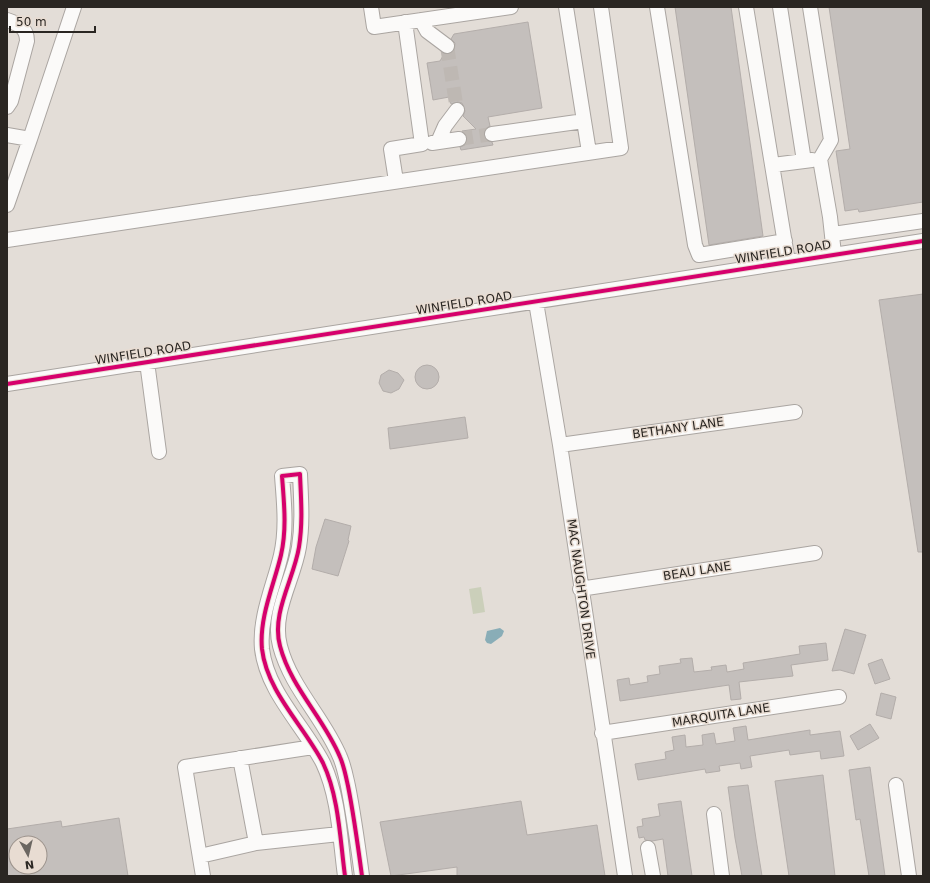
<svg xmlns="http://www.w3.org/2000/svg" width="930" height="883" viewBox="0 0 930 883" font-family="'DejaVu Sans',sans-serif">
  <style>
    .green { fill: #cbcfba }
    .water { fill: #89adb7 }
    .building { fill: #c4bfbc; stroke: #b3adaa; fill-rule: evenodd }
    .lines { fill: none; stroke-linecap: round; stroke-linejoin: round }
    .minor-tunnel { stroke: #beb8b3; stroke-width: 14; stroke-dasharray: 14 7; stroke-linecap: butt }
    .minor-casing { stroke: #aaa5a1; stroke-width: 16 }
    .minor { stroke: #fbfaf9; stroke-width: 14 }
    .cycleway-casing { stroke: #e8dcd2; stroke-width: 6 }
    .cycleway { stroke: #d6006c; stroke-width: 4 }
    .labels { text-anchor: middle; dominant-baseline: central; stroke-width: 3; stroke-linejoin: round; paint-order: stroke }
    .street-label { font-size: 12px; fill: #2a2622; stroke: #e8dcd2 }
  </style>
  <rect width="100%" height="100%" fill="#e3ddd7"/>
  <path class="green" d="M481,587L485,612L473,614L469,589Z"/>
  <path class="water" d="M500,628L504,631L502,636L491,644L487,643L485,640L487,631Z"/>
  <path class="building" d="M675,7H731L763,236L709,245Z
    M829,7H923V202L859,212L858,209L845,211L836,151L850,149Z
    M528,22L542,108L488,117L490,126L484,130V136L486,140L492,142L493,145L461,150L460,147L465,145L467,138L462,131L476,129L463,116L465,111L462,103L458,102L451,104L449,97L433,100L427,63L440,61L444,54H450L454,51L455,43L451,39L454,34Z
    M923,294V552H918L879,300Z
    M415 377a12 12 0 1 1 24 0a12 12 0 1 1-24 0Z
    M389,370L398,373L404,380L399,389L391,393L383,391L379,383L381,375Z
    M465,417L468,438L390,449L388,428Z
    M325,519L351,526L348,540L349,541L338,576L312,569L316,547Z
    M845,629L866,635L854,674L840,670L832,671Z
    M826,643L828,660L791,665L793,676L739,682L741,699L731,700L729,685L620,701L617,680L629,678L630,685L648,682L647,676L660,674L659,666L681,663L680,659L692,658L694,672L712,670L711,667L726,665L727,672L744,669L743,663L800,654L799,646Z
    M882,659L890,679L875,684L868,664Z
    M881,693L896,697L891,719L876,715Z
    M870,724L879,738L858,750L850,736Z
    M746,726L748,740L810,730V735L840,731L844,756L821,759L820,751L790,755L789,750L750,756L752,767L741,769L740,763L719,766L720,771L706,773L705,769L638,780L635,764L666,759L665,752L674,750L672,737L685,735L686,747L703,745L702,735L714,733L716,744L735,741L733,728Z
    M870,767L876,811L885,876H869L860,819L856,820L849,770Z
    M823,775L835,876H789L775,781Z
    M748,785L756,839L762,876H742L735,838L728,787Z
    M521,801L527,835L597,825L605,876H457V867L391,876L380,822Z
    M681,801L692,876H668L663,839L652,841L645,840L644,837L639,838L637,827L643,826L642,819L660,816L658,804Z
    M119,818L128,876H7V829L61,821L62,827ZM16,843H40V867H16Z"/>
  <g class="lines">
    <path class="minor-tunnel" d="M447,46L457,110
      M459,139L492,134"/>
    <defs>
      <path id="minor" d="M371,7L374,27L511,7
        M657,7L695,245L699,255L785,241
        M746,7L788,262
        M780,7L804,161
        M810,7L831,140L820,159L830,217L834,254
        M7,20C19,24 27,28 27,41L11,101L7,107
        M421,20L427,31L447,46
        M584,121L589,152
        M492,134L584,121L566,7
        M7,135L30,139L7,205
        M30,139L74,7
        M438,142L445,126L457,110
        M432,143L459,139
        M773,165L812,160
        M396,181L391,149L422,144L405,22
        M833,234L923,221
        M7,240L621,148L601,7
        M536,302L560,445L625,876
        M147,362L159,452
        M7,384L923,241
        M560,445L795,412
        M580,589L815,553
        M602,733L839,697
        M240,758L256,843
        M896,785L909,876
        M714,814L722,876
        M648,848L653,876
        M200,856L256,843L339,834
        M203,876L185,767L313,747
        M345,876C340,839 339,797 323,763C304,726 267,692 262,649C259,617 274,585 281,555C287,529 284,502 282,476L300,474C301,499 303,522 299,547C294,579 271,613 280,646C291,688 324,718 340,757C344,766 346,777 348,786C354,816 358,846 362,876"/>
    </defs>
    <use href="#minor" class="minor-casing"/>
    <use href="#minor" class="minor"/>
    <defs>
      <path id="cycleway" d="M7,384L923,241
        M345,876C340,839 339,797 323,763C304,726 267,692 262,649C259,617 274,585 281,555C287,529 284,502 282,476L300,474C301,499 303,522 299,547C294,579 271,613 280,646C291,688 324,718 340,757C344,766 346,777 348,786C354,816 358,846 362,876"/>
    </defs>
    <use href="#cycleway" class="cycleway-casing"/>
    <use href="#cycleway" class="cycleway"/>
  </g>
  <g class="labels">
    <g class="street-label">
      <text transform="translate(783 252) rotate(-9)">WINFIELD ROAD</text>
      <text transform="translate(464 303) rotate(-9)">WINFIELD ROAD</text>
      <text transform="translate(143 353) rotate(-9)">WINFIELD ROAD</text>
      <text transform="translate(678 428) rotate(-8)">BETHANY LANE</text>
      <text transform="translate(697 571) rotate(-9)">BEAU LANE</text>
      <text transform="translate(581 589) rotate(82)">MAC NAUGHTON DRIVE</text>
      <text transform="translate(721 715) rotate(-9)">MARQUITA LANE</text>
    </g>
  </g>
  <rect width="930" height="883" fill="none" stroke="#2a2622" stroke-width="16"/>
  <g transform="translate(28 855) rotate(172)"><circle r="19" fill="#e8dcd2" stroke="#9c938c"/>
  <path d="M0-3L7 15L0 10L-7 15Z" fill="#6b6661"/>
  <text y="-6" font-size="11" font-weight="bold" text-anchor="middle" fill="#2a2622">N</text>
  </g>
  <path d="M10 26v6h85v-6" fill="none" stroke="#2a2622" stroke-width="2"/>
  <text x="16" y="26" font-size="12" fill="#2a2622" stroke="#e8dcd2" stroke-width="3" paint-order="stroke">50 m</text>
</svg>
